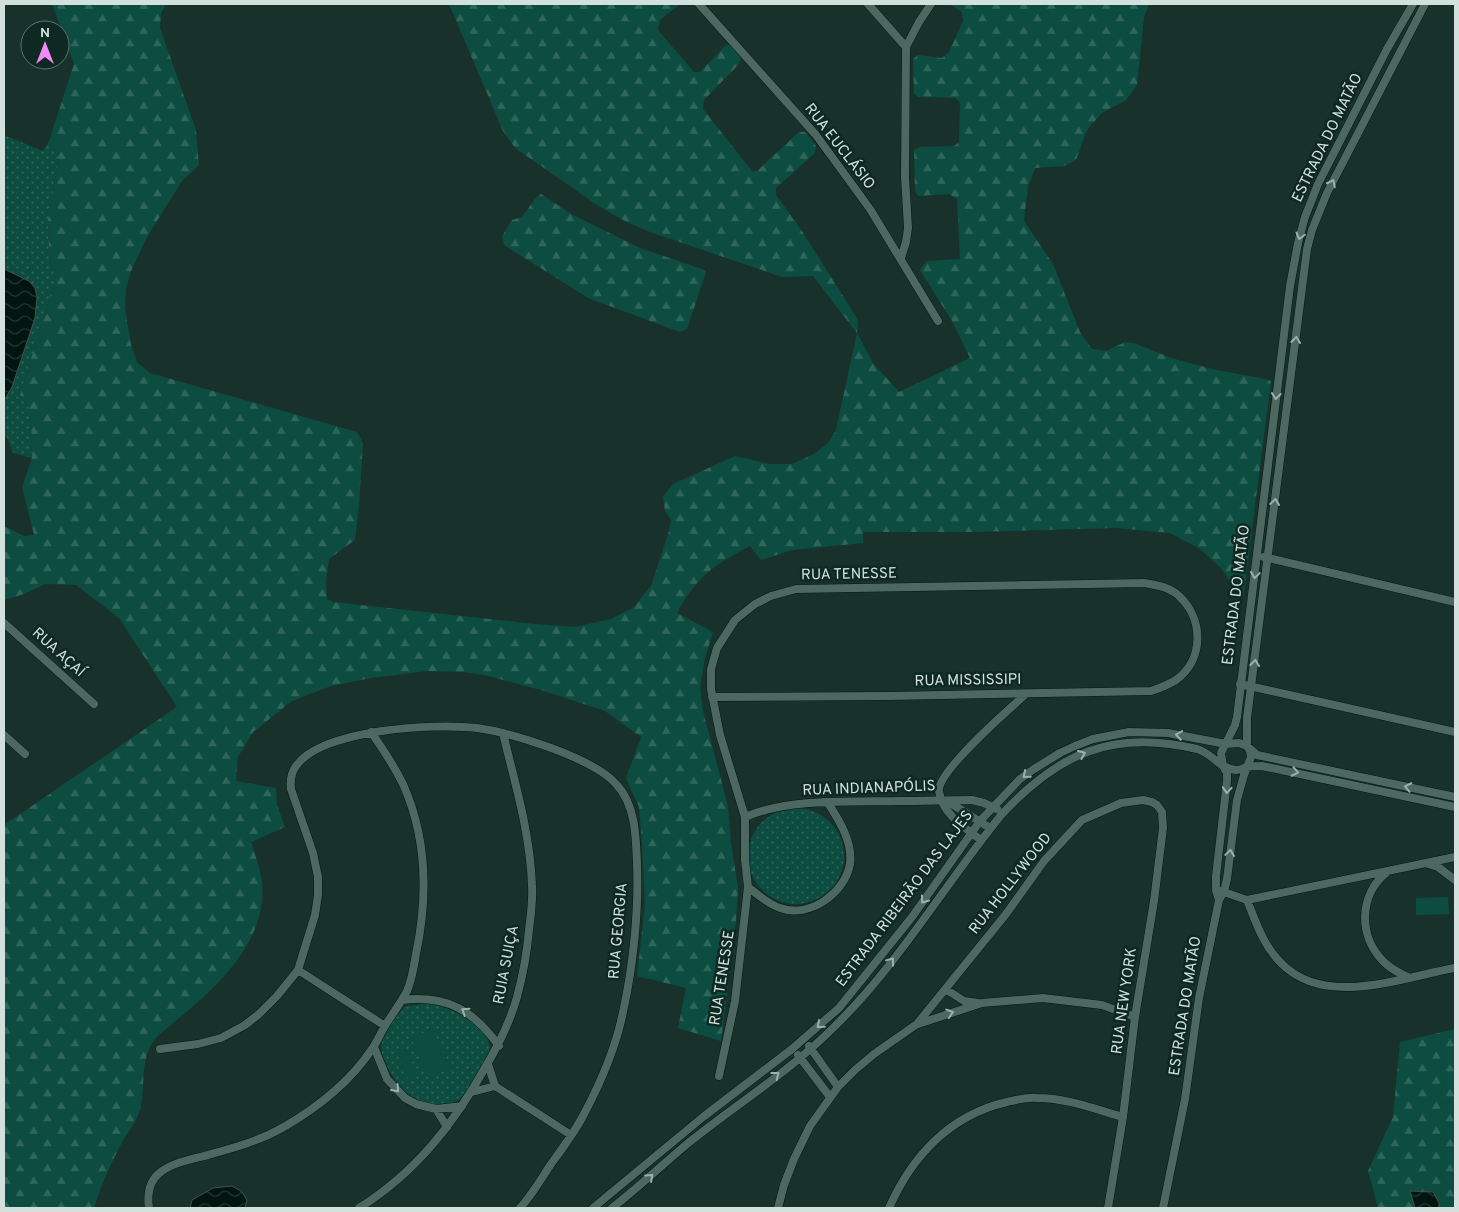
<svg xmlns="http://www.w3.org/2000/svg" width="1459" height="1212" viewBox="0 0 1459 1212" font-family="Overpass,sans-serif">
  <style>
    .grass { fill: url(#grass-dots) }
    .forest { fill: url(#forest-firs) }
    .garden { fill: #0d4c40 }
    .water { fill: url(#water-waves); stroke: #40524d }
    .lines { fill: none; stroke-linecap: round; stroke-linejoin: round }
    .minor-casing { stroke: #011914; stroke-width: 9 }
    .minor { stroke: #4d6861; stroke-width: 8 }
    .oneway { stroke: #9db1ab }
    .labels { text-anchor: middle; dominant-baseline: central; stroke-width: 5; stroke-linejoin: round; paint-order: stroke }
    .street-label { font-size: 15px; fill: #d2e1dc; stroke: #0e2822 }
  </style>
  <defs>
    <pattern id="grass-dots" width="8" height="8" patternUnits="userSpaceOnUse" patternTransform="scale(1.25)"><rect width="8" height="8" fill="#0d4c40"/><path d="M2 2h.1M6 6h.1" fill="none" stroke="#2f665b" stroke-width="1.8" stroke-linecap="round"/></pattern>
    <pattern id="forest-firs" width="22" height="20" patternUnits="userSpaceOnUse" patternTransform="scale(1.25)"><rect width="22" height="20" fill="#0d4c40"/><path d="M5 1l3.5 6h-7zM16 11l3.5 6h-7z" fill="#2f665b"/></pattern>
    <pattern id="water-waves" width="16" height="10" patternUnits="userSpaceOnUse" patternTransform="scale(1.25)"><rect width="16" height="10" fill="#021510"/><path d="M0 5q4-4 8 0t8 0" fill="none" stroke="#263732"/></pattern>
  </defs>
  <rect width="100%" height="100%" fill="#18322b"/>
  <path class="grass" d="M4,135L43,151L49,141L59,159L48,219L49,256L55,280L20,395L31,411L32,458L13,453L7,437L4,438V399L35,318L37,297L29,281L4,269Z
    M748 856a48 48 0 1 1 96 0a48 48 0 1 1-96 0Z
    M427,1003C449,1006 496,1027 489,1054C481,1069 473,1088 460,1099C456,1102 450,1103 445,1104C419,1109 399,1090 388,1068C384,1061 380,1051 382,1043C384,1030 396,1017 404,1007Z"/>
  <path class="forest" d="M52,4H166L161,13L160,28L196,130L199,165L182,181L147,237L131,271L126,289L125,308L131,345L137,362L150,373L357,432L363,443L359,506L355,540L329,559L326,581L327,599L333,602L535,624L575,627L611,619L634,607L651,586L669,531L671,520L665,511L663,497L673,484L735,456L769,464H792L814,454L828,443L836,430L857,333L813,276L782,277L650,232L623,220L597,205L515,148L503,131L449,4H680L660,20L658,30L694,72H700L726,45L733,46L741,58L739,64L704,100L703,109L752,171H757L799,132H805L816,146L815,153L776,188V195L802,231L858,320L857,333L873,363L899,392L970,358L952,321L920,270L927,261L960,259L957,199L949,194L918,196L915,190L914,150L919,147L954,146L959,142L960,103L956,98L918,97L914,94L913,59L918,55L942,58L949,52L963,21L962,12L950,4H1149L1144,17L1137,85L1126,100L1102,113L1087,130L1076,160L1064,166L1035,168L1028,186L1024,221L1053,264L1080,332L1092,349L1106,351L1125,342L1134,343L1171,358L1216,370L1266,379L1271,381L1243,599L1220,567L1200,549L1170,533L1116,528L976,532H863V543L792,550L761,560L750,546C714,565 697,576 677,613L713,632L705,658L700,687L703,711L728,806L731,843L738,888L736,921L721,1041L678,1028L686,988L637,976L645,905L642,843L639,807L626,778L641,737L605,711L541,690L484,675L464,672L427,671L371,678L331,686L292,701L253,732L238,757L236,781L276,788L277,805L285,827L251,842C257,861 265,881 262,901C257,946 222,981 190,1009C181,1017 155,1036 151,1045C139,1067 147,1093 138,1115C134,1125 127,1133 122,1142C111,1163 101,1185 94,1208H4V825L177,707L119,618L76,585L45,584L24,594L4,600V526L24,536L34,535L22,487L32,458L31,412L20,395L55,280L49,256L48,219L59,159L49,141L74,64Z
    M541,194L573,215L640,248L702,269L706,272L687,329L680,332L588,298L504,245L502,236L512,220L522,217L535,199Z
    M1455,1029V1208H1378L1368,1171L1393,1117L1400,1042Z"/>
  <path class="garden" d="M1448,897L1449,914L1416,915V898Z
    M433,1029L450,1068L428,1078L411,1038Z
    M407,1050L417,1075L408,1079L398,1053Z"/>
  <path class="water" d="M4,269L29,281L35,288L37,297L35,318L12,387L5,399H4Z
    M232,1186L241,1191L247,1200L245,1208H190L192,1200L213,1188Z
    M1410,1191L1433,1192L1439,1203V1208H1415Z"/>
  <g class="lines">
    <defs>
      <path id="minor" d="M699,4L816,135L870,209L938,321
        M868,4L906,47
        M901,258L906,242L908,228L905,177L906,47L919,22L931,4
        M1264,557L1455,602
        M4,623L94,704
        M1240,684L1455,732
        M712,697L889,696L1151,691C1160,688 1168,685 1176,680C1204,660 1204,619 1179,596C1170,587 1156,585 1144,583L796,589L771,596L755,604L735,620L717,648L711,669V689L720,735L745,817V860L748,887L735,1001L719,1076
        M4,735L25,754
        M947,801L990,828
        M745,817C789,798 852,802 900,801C924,801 948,800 972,800L984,803L997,809
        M981,840C965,828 942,814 939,791C937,772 1010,708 1026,694
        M1455,857L1247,900C1256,923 1264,947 1282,964C1326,1008 1403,977 1455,968
        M1428,864L1438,867L1455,880
        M1387,872C1359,894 1358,936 1383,961C1390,969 1400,973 1409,978
        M748,887C758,895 768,904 780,908C809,919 845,893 850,864C853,842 839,820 828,803
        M1221,891L1247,900
        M1219,900L1224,891L1227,879L1237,800L1244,775L1251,757L1250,751L1247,746V718L1307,249L1312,230L1327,193L1425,4
        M298,970L385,1026
        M947,990L964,1001L978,1003
        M402,1000C447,995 473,1010 499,1046
        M918,1024L982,1003L1043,998L1102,1005L1135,1017
        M809,1046L838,1087
        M374,1047L387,1079L405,1098L416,1104L436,1109L462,1106
        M160,1049L198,1044L221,1038L245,1025L259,1014L277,996L298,970L315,915L318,895V877L313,853L291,789C290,781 291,773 296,766C322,729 435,723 477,728C513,733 594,758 617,785C636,806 636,838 637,864C639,910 633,967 623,1012C616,1048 600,1084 583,1116C574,1133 562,1149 551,1164C541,1179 532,1195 520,1208
        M798,1055L830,1097
        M488,1064L495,1086
        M495,1086L571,1135
        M472,1092L495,1086
        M436,1109L447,1127
        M149,1208C147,1194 149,1180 162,1171C175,1162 192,1159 208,1155C233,1148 259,1141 282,1128C317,1108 350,1082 372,1049C377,1042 380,1034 385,1026C392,1014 401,1003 407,991C412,980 414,966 416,954C428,897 427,838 403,784C394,766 383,749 371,732
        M359,1208C415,1173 454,1124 486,1066C499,1044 510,1022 517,997C523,975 527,953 529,930C531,915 533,900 532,885C530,832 515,784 503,733
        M593,1208L703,1117L792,1049L839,1008L912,917L980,821L1020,779L1034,769L1060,753L1075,746L1093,739L1129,732L1168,733L1226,744L1239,743L1247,746L1257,755L1455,797
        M612,1208C638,1188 662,1165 687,1144C735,1105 789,1072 833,1028C898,965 945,884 1002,814C1059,753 1113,729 1197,749C1212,753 1220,769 1236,770C1241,770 1243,768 1247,767C1252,766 1258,766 1262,766L1455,807
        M778,1208L784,1185L794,1159L810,1126L838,1087L855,1070L874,1054L917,1024L1006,914L1044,861L1082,820L1121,803L1143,800L1152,802L1157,805L1162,812L1163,828L1154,901L1135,1017L1123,1117L1108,1208
        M889,1208C912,1156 950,1115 1007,1102C1016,1100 1027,1097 1037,1098C1067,1098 1095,1109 1123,1117
        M1163,1208L1185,1099L1199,998L1219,900L1216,890V876L1227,781V773L1223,766L1221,753L1235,725L1237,717L1290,286L1298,243L1305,217L1318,184L1387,49L1413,4"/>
    </defs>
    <use href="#minor" class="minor-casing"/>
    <use href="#minor" class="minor"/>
  </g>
  <defs><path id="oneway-chevron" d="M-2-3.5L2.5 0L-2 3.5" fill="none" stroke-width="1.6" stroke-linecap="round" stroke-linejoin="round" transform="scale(1.25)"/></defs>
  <g class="oneway">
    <use href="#oneway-chevron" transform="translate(1332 183) rotate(-63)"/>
    <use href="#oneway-chevron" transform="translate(1300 236) rotate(105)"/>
    <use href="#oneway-chevron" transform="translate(1296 340) rotate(-83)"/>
    <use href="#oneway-chevron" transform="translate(1276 396) rotate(97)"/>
    <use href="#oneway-chevron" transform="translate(1275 502) rotate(-83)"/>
    <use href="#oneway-chevron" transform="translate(1255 575) rotate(98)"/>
    <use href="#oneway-chevron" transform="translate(1255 663) rotate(-83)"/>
    <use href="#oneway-chevron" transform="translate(1179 735) rotate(-171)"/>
    <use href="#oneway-chevron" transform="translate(1082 754) rotate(-23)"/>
    <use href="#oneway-chevron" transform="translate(1295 772) rotate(12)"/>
    <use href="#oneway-chevron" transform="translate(1026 775) rotate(141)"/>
    <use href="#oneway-chevron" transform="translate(1408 787) rotate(-168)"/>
    <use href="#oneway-chevron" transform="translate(1227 790) rotate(94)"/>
    <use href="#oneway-chevron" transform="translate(1230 853) rotate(-82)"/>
    <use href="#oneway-chevron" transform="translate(924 900) rotate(126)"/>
    <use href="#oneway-chevron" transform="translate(891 961) rotate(-53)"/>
    <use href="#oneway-chevron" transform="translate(465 1011) rotate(-147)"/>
    <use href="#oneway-chevron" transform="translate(950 1013) rotate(-18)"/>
    <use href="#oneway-chevron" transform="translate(820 1025) rotate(140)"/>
    <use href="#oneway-chevron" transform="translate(776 1075) rotate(-38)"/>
    <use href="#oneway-chevron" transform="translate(396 1089) rotate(48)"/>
    <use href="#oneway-chevron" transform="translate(650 1177) rotate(-42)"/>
  </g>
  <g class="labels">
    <g class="street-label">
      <text transform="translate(1328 138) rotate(-64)">ESTRADA DO MATÃO</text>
      <text transform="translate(839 147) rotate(52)">RUA EUCLÁSIO</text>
      <text transform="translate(849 575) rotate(-1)">RUA TENESSE</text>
      <text transform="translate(1237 595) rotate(-83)">ESTRADA DO MATÃO</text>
      <text transform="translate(58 653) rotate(42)">RUA AÇAÍ</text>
      <text transform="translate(968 681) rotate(-1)">RUA MISSISSIPI</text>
      <text transform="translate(869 789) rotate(-2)">RUA INDIANAPÓLIS</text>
      <text transform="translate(1011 884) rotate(-52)">RUA HOLLYWOOD</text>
      <text transform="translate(905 899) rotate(-53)">ESTRADA RIBEIRÃO DAS LAJES</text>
      <text transform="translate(619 931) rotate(-85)">RUA GEORGIA</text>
      <text transform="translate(507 965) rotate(-79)">RUIA SUIÇA</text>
      <text transform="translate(723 978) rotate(-81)">RUA TENESSE</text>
      <text transform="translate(1125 1001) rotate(-82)">RUA NEW YORK</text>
      <text transform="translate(1186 1006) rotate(-81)">ESTRADA DO MATÃO</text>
    </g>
  </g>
  <rect width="1459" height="1212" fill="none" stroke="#d2e1dc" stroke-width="10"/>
  <g transform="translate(45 45)"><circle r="24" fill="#0e2822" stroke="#5c726c"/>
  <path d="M0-4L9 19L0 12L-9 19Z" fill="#f18af4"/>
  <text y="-8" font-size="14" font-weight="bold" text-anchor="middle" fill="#d2e1dc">N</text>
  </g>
</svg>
